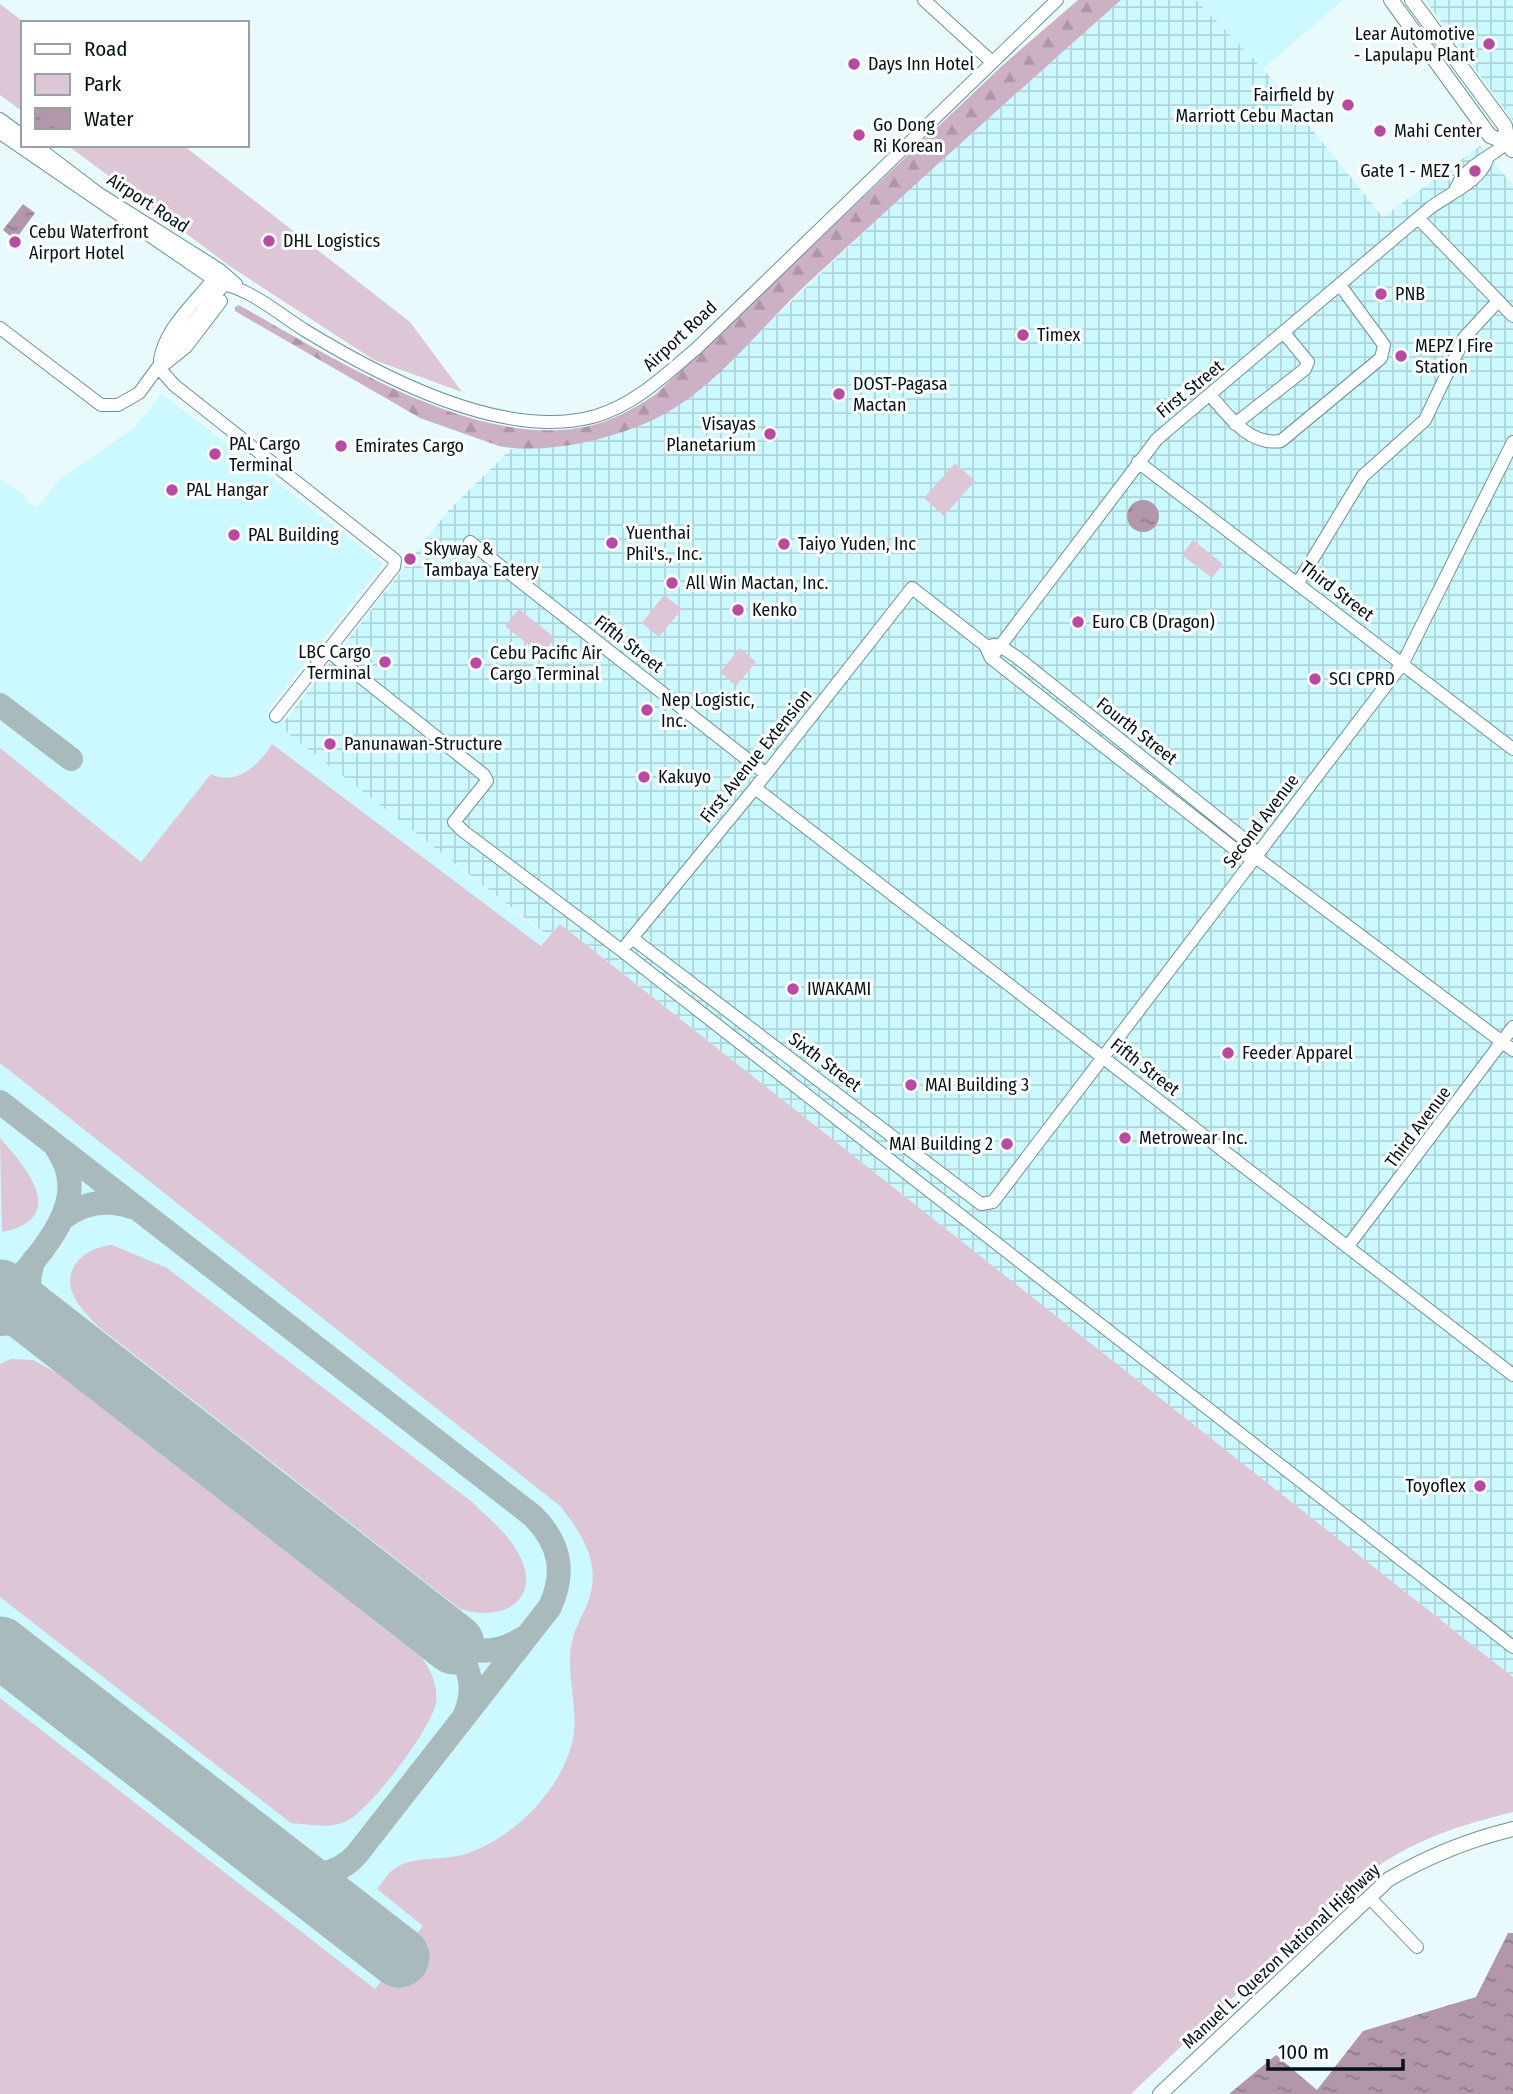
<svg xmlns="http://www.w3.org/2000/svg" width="1513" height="2094" viewBox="0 0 1513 2094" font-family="'Fira Sans Condensed',sans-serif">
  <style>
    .built { fill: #ccf9ff }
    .industrial { fill: url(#industrial-grid) }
    .green { fill: #ddc6d6 }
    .forest { fill: url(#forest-firs) }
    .water { fill: url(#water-ripples) }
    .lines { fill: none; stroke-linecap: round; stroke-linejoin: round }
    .taxiway { stroke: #a9babc; stroke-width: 24 }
    .runway { stroke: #a9babc; stroke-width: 61 }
    .minor-casing { stroke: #689499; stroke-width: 14 }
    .major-casing { stroke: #689499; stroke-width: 16 }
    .minor { stroke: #fff; stroke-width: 12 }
    .major { stroke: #fff; stroke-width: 14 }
    .poi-dot { fill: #bb49a3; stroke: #fff; stroke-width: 2.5 }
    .labels { text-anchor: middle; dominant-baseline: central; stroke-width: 6; stroke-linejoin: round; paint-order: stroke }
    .poi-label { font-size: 18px; fill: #031315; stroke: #fff; text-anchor: start }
    .street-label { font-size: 18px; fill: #031315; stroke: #fff }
  </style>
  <defs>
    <pattern id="industrial-grid" width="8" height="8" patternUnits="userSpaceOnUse" patternTransform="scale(1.75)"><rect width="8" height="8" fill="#ccf9ff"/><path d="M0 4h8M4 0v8" fill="none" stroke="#aed5da"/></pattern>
    <pattern id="forest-firs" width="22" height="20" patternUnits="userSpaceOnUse" patternTransform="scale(1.75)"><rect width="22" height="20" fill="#ccb0c4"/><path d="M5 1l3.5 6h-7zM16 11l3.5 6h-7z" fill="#ae96a8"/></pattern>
    <pattern id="water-ripples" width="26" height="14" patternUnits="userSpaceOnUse" patternTransform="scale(1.75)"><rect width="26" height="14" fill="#b297aa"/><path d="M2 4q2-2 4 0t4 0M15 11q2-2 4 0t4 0" fill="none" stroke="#8f7a89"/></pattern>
  </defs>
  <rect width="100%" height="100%" fill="#e8fafc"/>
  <path class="built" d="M1196,0H1343L1263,69Z
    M162,394L383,564L268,710L284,722L281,727L566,952L1513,1812L1463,1824L1411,1844L1375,1866L1343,1892L1216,2015L0,2094V479L26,496L24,499L37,507L59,480L135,427Z"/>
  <path class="industrial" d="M1121,0H1196L1263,69L1383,217L1480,146L1513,185V1677L560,924L549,937L280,727L449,510L511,449L565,445L674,409L711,378L906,192Z
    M1425,0H1513V121Z"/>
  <path class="green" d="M0,4L25,23L23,112L0,95Z
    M67,145H183L410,322L462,392L374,360L231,267Z
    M955,463L975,481L944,516L924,498Z
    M1193,540L1223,564L1212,578L1182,555Z
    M664,595L682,609L659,637L642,623Z
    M519,609L555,638L541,655L505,626Z
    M740,648L756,662L736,686L720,672Z
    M272,744L541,946L560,924L1513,1677V1812C1443,1829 1399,1846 1343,1892L1131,2094H0V1698L375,1989L423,1926L377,1889C382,1883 387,1874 394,1869C413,1855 444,1861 466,1854C513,1838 557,1794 571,1747C581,1713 566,1680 571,1647C573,1631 582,1617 588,1602C602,1564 583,1535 560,1506L0,1063V748L141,862L211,774C236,787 260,764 272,744Z
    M0,1138C26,1167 70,1218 2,1232Z
    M112,1245L167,1268L472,1502C486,1516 503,1529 514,1546C546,1594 510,1624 460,1609L99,1327C89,1317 77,1306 72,1292C63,1265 88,1247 112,1245Z
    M11,1359L33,1360L57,1373L422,1658C432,1672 438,1686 436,1703C431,1729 369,1812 345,1822C329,1829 308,1824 291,1823L0,1597V1364Z"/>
  <path class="forest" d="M1078,0H1121C1016,93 912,187 809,282C766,322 723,378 673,409C630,436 550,456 499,446L420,418L235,311V307L239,305C331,357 470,446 579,428C607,424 632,410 656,394L1004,64Z"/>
  <path class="water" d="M23,204L35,213L15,240L3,230Z
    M1127 516a16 16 0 1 1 32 0a16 16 0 1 1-32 0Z
    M1508,1933H1513V2094H1229L1276,2055L1317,2090L1363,2031L1476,1997Z"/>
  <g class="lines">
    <path class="taxiway" d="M0,705L71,759
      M0,1102L533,1516C560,1543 566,1572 550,1607L357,1854C336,1878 307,1878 280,1865
      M63,1218C84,1202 107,1199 132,1207
      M34,1260C24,1285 30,1311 50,1329
      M0,1302C32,1259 97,1205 57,1149
      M0,1324L27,1322L50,1329
      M454,1644C478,1655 501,1652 523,1638
      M454,1644C469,1666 476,1687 466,1712"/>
    <path class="runway" d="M0,1290L454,1644
      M0,1647L399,1957"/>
    <defs>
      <path id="minor" d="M924,0L992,62
        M0,119L23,136
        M0,133L213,279C223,285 233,286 243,291C265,301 285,318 306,331C383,378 505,442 596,416C636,404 666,374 697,348L1057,0
        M35,145L98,193L220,270L236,284
        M1456,188C1467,165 1488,159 1507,143
        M1418,218L1513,316
        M0,328L101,405H118L139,393L181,336L229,279
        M160,360C165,326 198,301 217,274
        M166,363L186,347L221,301
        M159,368L174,385L395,560L394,567L276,716
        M1211,396C1229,417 1250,446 1281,441L1381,358L1384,345L1340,285
        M1235,424L1305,369L1308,362L1284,333
        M1138,462L1513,749
        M470,542L766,774
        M1298,583L1363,476L1425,420L1464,338L1498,301
        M993,645L1000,646L1018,658L1249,843L1257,858
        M328,651L484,775L487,781L454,822L463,831L621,950L1513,1647
        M991,658L1157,439L1430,208C1450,193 1478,183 1487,160
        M755,788L1513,1375
        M632,938L981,1204L993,1202L1403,663L1513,442
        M627,944L755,788L912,588L985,645L991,658L1241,854L1257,858L1513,1050
        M1348,1246L1513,1027
        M1369,1897L1417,1947"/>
      <path id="major" d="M1391,0L1490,136L1508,143
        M1412,0L1505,126L1508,143L1512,150
        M1160,2094L1389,1879C1430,1855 1468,1840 1513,1829"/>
    </defs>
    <use href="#minor" class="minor-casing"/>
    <use href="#major" class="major-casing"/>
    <use href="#minor" class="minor"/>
    <use href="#major" class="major"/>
  </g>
  <g class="poi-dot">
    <circle cx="1489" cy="44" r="7"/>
    <circle cx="854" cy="64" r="7"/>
    <circle cx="1348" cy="105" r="7"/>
    <circle cx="1380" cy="131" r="7"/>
    <circle cx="859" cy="135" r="7"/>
    <circle cx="1475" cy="171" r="7"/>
    <circle cx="269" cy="241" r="7"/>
    <circle cx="15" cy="242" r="7"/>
    <circle cx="1381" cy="294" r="7"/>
    <circle cx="1023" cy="335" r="7"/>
    <circle cx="1401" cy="356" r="7"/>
    <circle cx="839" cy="394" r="7"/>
    <circle cx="770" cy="434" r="7"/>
    <circle cx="341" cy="446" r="7"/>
    <circle cx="215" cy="454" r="7"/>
    <circle cx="172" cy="490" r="7"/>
    <circle cx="234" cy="535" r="7"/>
    <circle cx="612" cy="543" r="7"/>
    <circle cx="784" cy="544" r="7"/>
    <circle cx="410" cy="559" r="7"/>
    <circle cx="672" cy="583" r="7"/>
    <circle cx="738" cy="610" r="7"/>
    <circle cx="1078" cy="622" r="7"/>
    <circle cx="385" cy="662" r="7"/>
    <circle cx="476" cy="663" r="7"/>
    <circle cx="1315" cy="679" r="7"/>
    <circle cx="647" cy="710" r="7"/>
    <circle cx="330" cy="744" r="7"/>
    <circle cx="644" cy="777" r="7"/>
    <circle cx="793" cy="989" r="7"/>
    <circle cx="1228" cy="1053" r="7"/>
    <circle cx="911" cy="1085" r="7"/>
    <circle cx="1125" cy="1138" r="7"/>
    <circle cx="1007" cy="1144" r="7"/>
    <circle cx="1480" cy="1486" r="7"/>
  </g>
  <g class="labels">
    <g class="poi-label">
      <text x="1475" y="34" text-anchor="end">Lear Automotive<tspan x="1475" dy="21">- Lapulapu Plant</tspan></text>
      <text x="868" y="64">Days Inn Hotel</text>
      <text x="1334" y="95" text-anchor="end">Fairfield by<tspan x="1334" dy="21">Marriott Cebu Mactan</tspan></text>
      <text x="873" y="125">Go Dong<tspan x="873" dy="21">Ri Korean</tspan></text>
      <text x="1394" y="131">Mahi Center</text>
      <text x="1461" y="171" text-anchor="end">Gate 1 - MEZ 1</text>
      <text x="29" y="232">Cebu Waterfront<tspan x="29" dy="21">Airport Hotel</tspan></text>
      <text x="283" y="241">DHL Logistics</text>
      <text x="1395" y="294">PNB</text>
      <text x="1037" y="335">Timex</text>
      <text x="1415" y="346">MEPZ I Fire<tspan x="1415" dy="21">Station</tspan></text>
      <text x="853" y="384">DOST-Pagasa<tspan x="853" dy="21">Mactan</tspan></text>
      <text x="756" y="424" text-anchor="end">Visayas<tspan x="756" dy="21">Planetarium</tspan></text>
      <text x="229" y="444">PAL Cargo<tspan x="229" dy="21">Terminal</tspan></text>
      <text x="355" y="446">Emirates Cargo</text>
      <text x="186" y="490">PAL Hangar</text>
      <text x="626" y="533">Yuenthai<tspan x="626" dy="21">Phil's., Inc.</tspan></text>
      <text x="248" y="535">PAL Building</text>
      <text x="798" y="544">Taiyo Yuden, Inc</text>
      <text x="424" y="549">Skyway &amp;<tspan x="424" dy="21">Tambaya Eatery</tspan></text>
      <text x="686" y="583">All Win Mactan, Inc.</text>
      <text x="752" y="610">Kenko</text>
      <text x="1092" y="622">Euro CB (Dragon)</text>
      <text x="371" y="652" text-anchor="end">LBC Cargo<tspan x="371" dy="21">Terminal</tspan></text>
      <text x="490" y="653">Cebu Pacific Air<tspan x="490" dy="21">Cargo Terminal</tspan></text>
      <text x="1329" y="679">SCI CPRD</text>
      <text x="661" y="700">Nep Logistic,<tspan x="661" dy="21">Inc.</tspan></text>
      <text x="344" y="744">Panunawan-Structure</text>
      <text x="658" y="777">Kakuyo</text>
      <text x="807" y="989">IWAKAMI</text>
      <text x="1242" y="1053">Feeder Apparel</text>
      <text x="925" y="1085">MAI Building 3</text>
      <text x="1139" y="1138">Metrowear Inc.</text>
      <text x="993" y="1144" text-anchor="end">MAI Building 2</text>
      <text x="1466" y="1486" text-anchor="end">Toyoflex</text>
    </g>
    <g class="street-label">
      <text transform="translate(148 203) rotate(33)">Airport Road</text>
      <text transform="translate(680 336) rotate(-43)">Airport Road</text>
      <text transform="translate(1190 389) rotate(-39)">First Street</text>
      <text transform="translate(1337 591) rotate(37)">Third Street</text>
      <text transform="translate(629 644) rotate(38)">Fifth Street</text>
      <text transform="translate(1137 731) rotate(38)">Fourth Street</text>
      <text transform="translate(756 756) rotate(-51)">First Avenue Extension</text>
      <text transform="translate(1261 821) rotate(-53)">Second Avenue</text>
      <text transform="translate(825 1062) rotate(37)">Sixth Street</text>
      <text transform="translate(1145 1067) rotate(38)">Fifth Street</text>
      <text transform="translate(1418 1127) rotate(-53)">Third Avenue</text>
      <text transform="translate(1281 1956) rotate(-43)">Manuel L. Quezon National Highway</text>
    </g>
  </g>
  <rect x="21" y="21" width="228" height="126" fill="#ffffff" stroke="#9aa1a1" stroke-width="2"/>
  <rect x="35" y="44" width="35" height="10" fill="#ffffff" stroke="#9aa1a1" stroke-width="2"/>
  <text x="84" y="56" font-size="21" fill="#031315">Road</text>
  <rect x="35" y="74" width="35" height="21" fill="#ddc6d6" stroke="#9aa1a1" stroke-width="2"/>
  <text x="84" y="91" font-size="21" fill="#031315">Park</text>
  <rect x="35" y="108" width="35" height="21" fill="url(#water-ripples)" stroke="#9aa1a1" stroke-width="2"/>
  <text x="84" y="126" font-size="21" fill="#031315">Water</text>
  <path d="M1268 2059v10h135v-10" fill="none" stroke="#031315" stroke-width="3.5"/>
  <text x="1278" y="2059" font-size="21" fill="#031315" stroke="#ffffff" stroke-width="5" paint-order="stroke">100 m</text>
</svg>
